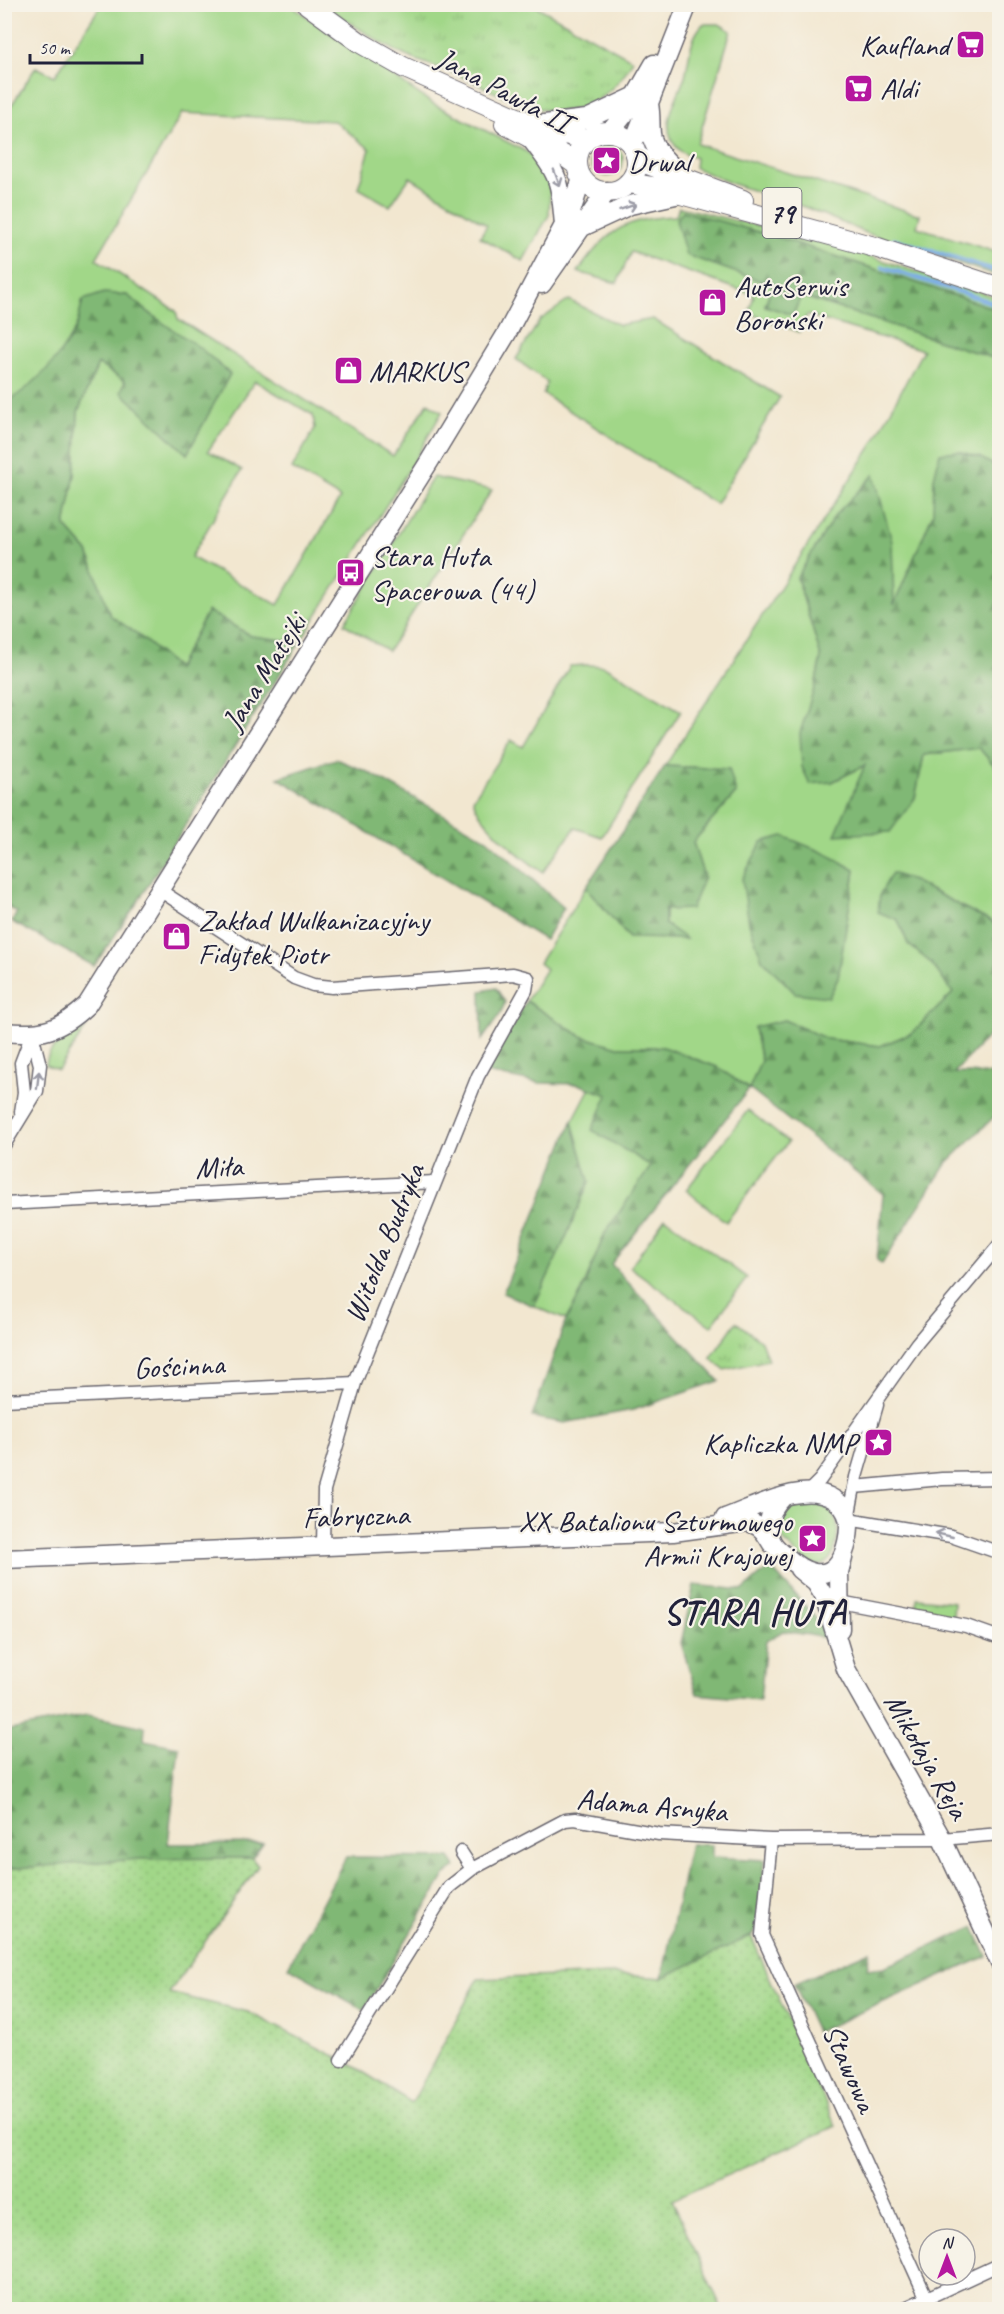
<svg xmlns="http://www.w3.org/2000/svg" width="1004" height="2314" viewBox="0 0 1004 2314" font-family="Caveat,sans-serif">
  <style>
    .grass { fill: #a1d788; stroke: #627c62; stroke-width: 1.5; fill-rule: evenodd }
    .forest { fill: url(#forest-firs); stroke: #516d58; stroke-width: 1.5 }
    .park { fill: url(#park-tufts); stroke: #627c62; stroke-width: 1.5 }
    .garden { fill: url(#garden-dots); stroke: #627c62; stroke-width: 1.5 }
    .lines { fill: none; stroke-linecap: round; stroke-linejoin: round }
    .stream { stroke: #7dace7; stroke-width: 4.5 }
    .street-casing { stroke: #6b676f; stroke-width: 15 }
    .secondary-casing { stroke: #6b676f; stroke-width: 21 }
    .primary-casing { stroke: #6b676f; stroke-width: 22 }
    .street { stroke: #fff; stroke-width: 12 }
    .secondary { stroke: #fff; stroke-width: 18 }
    .primary { stroke: #fff; stroke-width: 20 }
    .oneway { stroke: #9c9ca7 }
    .labels { text-anchor: middle; dominant-baseline: central; stroke-width: 4.5; stroke-linejoin: round; paint-order: stroke }
    .shield { fill: #f7f3e8; stroke: #62616f; stroke-width: 1.5 }
    .shield-label { font-size: 28px; font-weight: bold; fill: #22223b }
    .poi-label { font-size: 30px; fill: #22223b; stroke: #f7f3e8; text-anchor: start }
    .street-label { font-size: 30px; fill: #22223b; stroke: #f7f3e8 }
    .district-label { font-size: 36px; font-weight: bold; letter-spacing: 1.5px; fill: #22223b; stroke: #f7f3e8 }
  </style>
  <defs>
    <pattern id="forest-firs" width="22" height="20" patternUnits="userSpaceOnUse" patternTransform="scale(1.5)"><rect width="22" height="20" fill="#80b874"/><path d="M5 1l3.5 6h-7zM16 11l3.5 6h-7z" fill="#689560"/></pattern>
    <pattern id="park-tufts" width="24" height="20" patternUnits="userSpaceOnUse" patternTransform="scale(1.5)"><rect width="24" height="20" fill="#a1d788"/><path d="M3 7l-1-3M5 7V3M7 7l1-3M15 17l-1-3M17 17v-4M19 17l1-3" fill="none" stroke="#8ab876"/></pattern>
    <pattern id="garden-dots" width="8" height="8" patternUnits="userSpaceOnUse" patternTransform="scale(1.5)"><rect width="8" height="8" fill="#a1d788"/><path d="M2 2h.1M6 6h.1" fill="none" stroke="#8ab876" stroke-width="1.8" stroke-linecap="round"/></pattern>
  </defs>
  <rect width="100%" height="100%" fill="#f7f3e8"/>
  <filter id="ink" filterUnits="userSpaceOnUse"><feTurbulence type="fractalNoise" baseFrequency=".0167" numOctaves="2"/><feDisplacementMap in="SourceGraphic" scale="12" xChannelSelector="R" yChannelSelector="G"/><feConvolveMatrix kernelMatrix="1 2 1 2 8 2 1 2 1" color-interpolation-filters="sRGB"/></filter>
  <filter id="wash" filterUnits="userSpaceOnUse"><feTurbulence type="fractalNoise" baseFrequency=".008" numOctaves="4" result="noise"/><feDisplacementMap in="SourceGraphic" scale="24" xChannelSelector="R" yChannelSelector="G"/><feGaussianBlur stdDeviation="1.35" result="paint"/><feColorMatrix in="noise" values="0 0 0 0 0 0 0 0 0 0 0 0 0 0 0 0 0 1.4 0 .05"/><feComposite in="paint" operator="in"/></filter>
  <g filter="url(#wash)">
    <rect width="100%" height="100%" fill="#f2e7d0"/>
    <path class="grass" d="M101,5H290L432,103L525,151L537,159L547,178L550,191L549,215L523,261L480,237L487,225L410,177L390,206L358,188L370,149L334,121L182,113L96,259L176,311L178,319L393,456L428,403L442,412L411,466L300,642L251,636L208,611L177,668L136,633L109,615L88,552L65,526L75,474L78,412L98,364L125,381L122,392L187,454L230,374C197,346 161,323 127,295L83,300C80,310 79,322 74,331C58,361 33,386 5,404V285L12,274L4,268V117L36,67L55,76ZM255,381L313,415L315,428L292,469L340,498L278,605L191,557L242,470L208,451Z
      M703,24H719L731,31L697,144L920,215L917,227L999,253V276L869,234L807,208L733,184L695,168L696,158C691,156 683,154 679,150C656,128 678,99 685,76C690,57 689,39 703,24Z
      M591 160a16 16 0 1 1 32 0a16 16 0 1 1-32 0Z
      M679,207L835,245L999,298V310L787,240L683,211L686,255L772,285L765,305L801,296L999,360V468L996,465L934,478V513L893,607L892,542L797,578L821,657L816,682L832,782L866,765L915,798L924,755L979,748L999,771V926L915,882L892,874L898,920L908,944L931,963L954,992L912,1033L880,1046L827,1039L784,1020L754,1028L761,1061L749,1089L717,1067L663,1047H618L581,1036L526,1001L546,969L539,963L586,887L629,938L685,939L665,924V909L704,877L693,842L736,793L728,769L665,766L871,447L923,350L807,315L799,332L749,313L754,295L631,252L617,283L578,272C606,231 625,218 676,216ZM855,871L838,978L829,997Z
      M569,300L619,325L653,319L780,397L716,504L543,394L547,382L516,359L540,320Z
      M433,477L492,490L388,651L344,624Z
      M587,665L604,666L681,711L602,837L575,828L543,872C521,858 480,824 473,799L511,740L523,747L570,666Z
      M87,1026L58,1070L46,1065C47,1043 72,1037 87,1026Z
      M590,1088L608,1095L635,1154L652,1166L605,1233L582,1291L566,1320L534,1306L567,1235L589,1182L572,1122Z
      M748,1110L788,1142L726,1222L686,1190Z
      M665,1218L747,1278L711,1326L630,1267Z
      M809,1500C836,1507 842,1521 835,1548C833,1556 826,1567 816,1565C808,1565 798,1556 793,1550C789,1546 783,1541 781,1536C769,1515 791,1502 809,1500Z
      M917,1598L954,1602L953,1617L916,1610Z"/>
    <path class="forest" d="M683,211L787,240L999,310V360L801,296L793,315L765,306L772,285L686,255L676,220Z
      M104,293L127,295L157,319L199,347L230,374L187,454L121,392L125,381L98,364L78,412L75,474L65,526L88,552L110,615L136,633L177,668L208,611L251,636L300,642L135,906L94,966L12,922L17,912L5,906V887L7,882H4V404C33,386 58,361 74,331C79,322 80,310 83,300Z
      M959,451L979,457L999,468V771L979,748L924,755L915,798L890,832L835,835L865,765L832,782L810,784L802,767L800,733L816,682L821,657L797,577L836,514L874,475L892,542L894,605L933,513L934,478L940,453Z
      M336,759L368,772L487,839L564,908L545,940L278,778Z
      M665,766L729,769L736,793L693,842L704,877L691,909L665,910V924L686,939L629,938L586,887Z
      M783,836L827,854L855,870L838,978L829,997L795,993L762,959L749,923L742,879L762,842Z
      M892,873L915,882L999,926V1024L954,1073L999,1074V1112L946,1164L882,1264L877,1260L883,1194L749,1089L611,1264L719,1381L633,1410L564,1423L532,1417L566,1320L582,1291L605,1233L651,1166L592,1130L608,1095L578,1084L539,1083L485,1073L526,1001L581,1036L618,1047H663L717,1067L749,1089L761,1061L754,1027L784,1020L827,1039L880,1046L912,1033L953,993L931,963L908,944L898,920L878,912L880,894Z
      M496,988L505,1002L501,1013L482,1040L481,991Z
      M572,1122L589,1181L567,1235L534,1306L503,1293Z
      M770,1567L816,1618L829,1638L783,1631L766,1641L760,1700L697,1694L681,1643L694,1585L743,1590Z
      M87,1715L145,1727L144,1740L179,1747L168,1844L263,1843L252,1858L141,1859L5,1869V1731Z
      M690,1844L712,1845V1857L765,1860L758,1929L751,1936L662,1978Z
      M346,1857L450,1858L456,1867L445,1875L364,2010L288,1967Z
      M974,1927L987,1956L816,2032L794,1984L870,1951L867,1969L884,1967Z"/>
    <path class="park" d="M323,5H534L633,60C625,75 617,85 604,95C558,132 505,96 460,76C442,68 422,63 404,55C376,42 349,21 323,5Z
      M736,1322L761,1341L768,1360L724,1370L711,1358Z"/>
    <path class="garden" d="M252,1858L258,1866L169,1993L248,2012L352,2065L412,2103L478,1979L614,1974L662,1978L751,1936L836,2126L672,2200L722,2309L5,2310V1869L141,1859Z"/>
    <g class="lines">
      <path class="stream" d="M894,239L1000,272
        M883,267L1000,305"/>
    </g>
  </g>
  <g filter="url(#ink)">
    <g class="lines">
      <defs>
        <path id="street" d="M161,891L294,978L313,985L332,987L513,974L528,978L526,990L478,1076L355,1383L324,1490L323,1546
          M21,1112L24,1092L21,1063L32,1034
          M4,1145L37,1091L40,1065L32,1034
          M4,1204L435,1182
          M4,1400L355,1383
          M877,1405L856,1477L848,1519L951,1536L1000,1553
          M854,1487L942,1479L1000,1478
          M809,1491L820,1480L917,1343L1000,1244
          M840,1602L966,1626L1000,1638
          M771,1840L762,1935L932,2310
          M461,1852L472,1869
          M341,2060L449,1887L472,1869L565,1820L575,1819L659,1834L771,1840L942,1839L1000,1834
          M901,2310L1000,2264"/>
        <path id="secondary" d="M649,104C651,114 650,124 651,134C654,152 670,164 682,176
          M536,125L587,119L636,96
          M610,132L627,111L654,64
          M531,139C559,176 560,178 564,225
          M632,146L688,4
          M580,228L630,205L680,194
          M542,284L607,191
          M4,1032C42,1036 59,1031 87,1005L429,462L507,333L571,212L582,178
          M725,1518C756,1507 805,1479 835,1500C841,1504 846,1511 848,1518C851,1531 846,1552 839,1562C825,1583 802,1571 788,1558C783,1554 775,1548 772,1542C763,1525 772,1508 784,1496
          M4,1559L673,1532L747,1522C761,1525 765,1532 772,1544
          M799,1569L816,1583L824,1596L846,1669L942,1839L1000,1963
          M840,1629L839,1573L843,1558"/>
        <path id="primary" d="M307,4L359,42L403,67L517,118L560,133L587,139
          M505,124L563,155L577,165
          M577 162a30 30 0 1 1 60 0a30 30 0 1 1-60 0Z
          M636,155L650,165L743,200
          M628,183L659,188L878,248L1000,288"/>
      </defs>
      <use href="#street" class="street-casing"/>
      <use href="#secondary" class="secondary-casing"/>
      <use href="#primary" class="primary-casing"/>
      <use href="#street" class="street"/>
      <use href="#secondary" class="secondary"/>
      <use href="#primary" class="primary"/>
    </g>
    <defs><path id="oneway-shaft" d="M-6 0H5M1.5-3L5.5 0L1.5 3" fill="none" stroke-width="1.6" stroke-linecap="round" stroke-linejoin="round" transform="scale(1.5)"/></defs>
    <g class="oneway">
      <use href="#oneway-shaft" transform="translate(557 178) rotate(69)"/>
      <use href="#oneway-shaft" transform="translate(628 207) rotate(-19)"/>
      <use href="#oneway-shaft" transform="translate(38 1080) rotate(-83)"/>
      <use href="#oneway-shaft" transform="translate(944 1535) rotate(-167)"/>
    </g>
  </g>
  <defs>
    <symbol id="supermarket-square" viewBox="-11 -11 22 22"><rect x="-9" y="-9" width="18" height="18" rx="4" fill="#b5179e" stroke="#f7f3e8"/><path d="M-6-5.5h2.5l.6 2H6L4.5 2H-2.5L-4.4-4H-6ZM-1.5 3.2a1.3 1.3 0 1 0 .1 0ZM3 3.2a1.3 1.3 0 1 0 .1 0Z" fill="#fff"/></symbol>
    <symbol id="sight-square" viewBox="-11 -11 22 22"><rect x="-9" y="-9" width="18" height="18" rx="4" fill="#b5179e" stroke="#f7f3e8"/><path d="M0-6L1.8-2.2L6-1.7L2.9 1.2L3.7 5.4L0 3.3L-3.7 5.4L-2.9 1.2L-6-1.7L-1.8-2.2Z" fill="#fff"/></symbol>
    <symbol id="shop-square" viewBox="-11 -11 22 22"><rect x="-9" y="-9" width="18" height="18" rx="4" fill="#b5179e" stroke="#f7f3e8"/><path d="M-5-2.5h2.3a2.7 3.5 0 0 1 5.4 0H5L5.5 6h-11ZM-1.5-2.5h3a1.5 2.3 0 0 0-3 0Z" fill="#fff"/></symbol>
    <symbol id="bus-square" viewBox="-11 -11 22 22"><rect x="-9" y="-9" width="18" height="18" rx="4" fill="#b5179e" stroke="#f7f3e8"/><path d="M-5-6H5V4H4V6H2V4H-2V6H-4V4H-5ZM-3.5-4V0h7V-4ZM-3.5 1.2v1.5H-2V1.2ZM2 1.2v1.5H3.5V1.2Z" fill="#fff"/></symbol>
  </defs>
  <g fill-rule="evenodd">
    <use href="#supermarket-square" x="954" y="28" width="33" height="33"/>
    <use href="#supermarket-square" x="842" y="72" width="33" height="33"/>
    <use href="#sight-square" x="590" y="144" width="33" height="33"/>
    <use href="#shop-square" x="696" y="286" width="33" height="33"/>
    <use href="#shop-square" x="332" y="354" width="33" height="33"/>
    <use href="#bus-square" x="334" y="556" width="33" height="33"/>
    <use href="#shop-square" x="160" y="920" width="33" height="33"/>
    <use href="#sight-square" x="862" y="1426" width="33" height="33"/>
    <use href="#sight-square" x="796" y="1522" width="33" height="33"/>
  </g>
  <g class="labels">
    <rect class="shield" x="762.5" y="188" width="39" height="50" rx="4.5"/>
    <g class="shield-label">
      <text x="782" y="213">79</text>
    </g>
    <g class="poi-label">
      <text x="949" y="45" text-anchor="end">Kaufland</text>
      <text x="880" y="88">Aldi</text>
      <text x="628" y="161">Drwal</text>
      <text x="734" y="286">AutoSerwis<tspan x="734" dy="34">Boroński</tspan></text>
      <text x="369" y="371">MARKUS</text>
      <text x="371" y="556">Stara Huta<tspan x="371" dy="34">Spacerowa (44)</tspan></text>
      <text x="198" y="920">Zakład Wulkanizacyjny<tspan x="198" dy="34">Fidytek Piotr</tspan></text>
      <text x="857" y="1443" text-anchor="end">Kapliczka NMP</text>
      <text x="792" y="1521" text-anchor="end">XX Batalionu Szturmowego<tspan x="792" dy="34">Armii Krajowej</tspan></text>
    </g>
    <g class="street-label">
      <text transform="translate(504 90) rotate(28)">Jana Pawła II</text>
      <text transform="translate(264 672) rotate(-58)">Jana Matejki</text>
      <text transform="translate(219 1167) rotate(-3)">Miła</text>
      <text transform="translate(384 1243) rotate(-68)">Witolda Budryka</text>
      <text transform="translate(179 1366) rotate(-3)">Gościnna</text>
      <text transform="translate(356 1516) rotate(-2)">Fabryczna</text>
      <text transform="translate(927 1756) rotate(60)">Mikołaja Reja</text>
      <text transform="translate(652 1805) rotate(5)">Adama Asnyka</text>
      <text transform="translate(850 2068) rotate(66)">Stawowa</text>
    </g>
    <g class="district-label">
      <text x="755" y="1612">STARA HUTA</text>
    </g>
  </g>
  <rect width="1004" height="2314" fill="none" stroke="#f7f3e8" stroke-width="24"/>
  <g transform="translate(947 2257)"><circle r="28" fill="#f7f3e8" stroke="#a29fa3" stroke-width="1.5"/>
  <path d="M0-4.5L10 22L0 15L-10 22Z" fill="#b5179e"/>
  <text y="-9" font-size="16" font-weight="bold" text-anchor="middle" fill="#22223b">N</text>
  </g>
  <path d="M30 54v9h112v-9" fill="none" stroke="#22223b" stroke-width="3"/>
  <text x="39" y="54" font-size="18" fill="#22223b" stroke="#f7f3e8" stroke-width="4.5" paint-order="stroke">50 m</text>
</svg>
